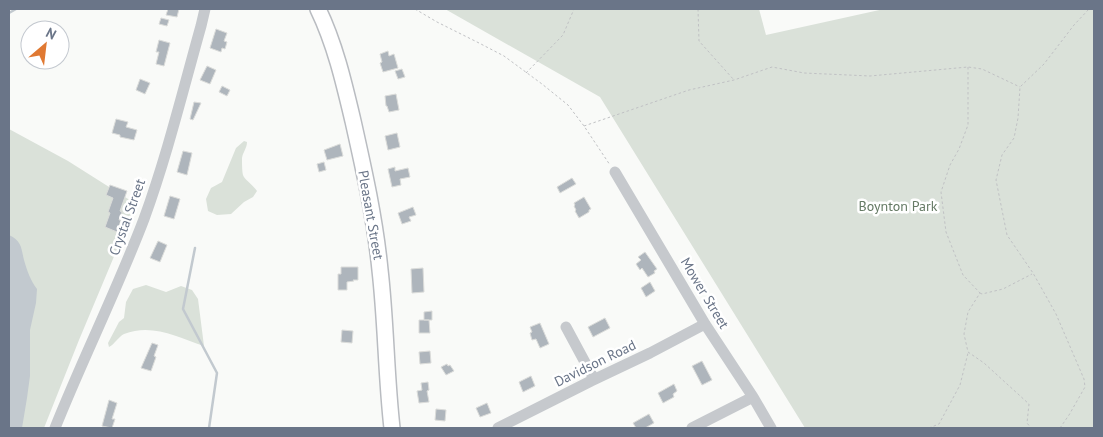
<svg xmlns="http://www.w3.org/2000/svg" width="1103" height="437" viewBox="0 0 1103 437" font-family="'PT Sans',sans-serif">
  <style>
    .green { fill: #dae1d9 }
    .water { fill: #c2c9cf }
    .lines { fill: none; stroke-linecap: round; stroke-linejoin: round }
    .stream { stroke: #c2c9cf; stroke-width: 2.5 }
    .building { fill: #aeb5bc; stroke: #dbdcda }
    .major-casing { stroke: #b9bcc1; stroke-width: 18 }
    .path { stroke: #c0c1c4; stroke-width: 1; stroke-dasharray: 2.5 2.5; stroke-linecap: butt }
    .minor { stroke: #c6c9cd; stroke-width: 11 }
    .major { stroke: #fff; stroke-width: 15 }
    .labels { text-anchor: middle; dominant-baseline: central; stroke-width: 5; stroke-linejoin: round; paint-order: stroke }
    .park-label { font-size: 14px; fill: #657a64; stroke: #fff }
    .street-label { font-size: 14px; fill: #6a7588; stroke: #fff }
  </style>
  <rect width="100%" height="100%" fill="#f9faf8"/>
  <path class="green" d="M445,9H759L766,35L884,9H1094V428H805L600,97Z
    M9,129L68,161L136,204L79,340L44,428H14L9,258Z
    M244,141L247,142C247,148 243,152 242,158C242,162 242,171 243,175C244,179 254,186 257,191L253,197L244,202L231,214L217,215L208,211L206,199L211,188L222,182L236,148Z
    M146,285L166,292L181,286L192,290L198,299L204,346C177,337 152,323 124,334C118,337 115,344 109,347L108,343L119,322L124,318L126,302L133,289Z"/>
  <path class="water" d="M9,235C22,241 21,248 24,260C27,271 31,281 37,289L36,303L30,330V376L27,398L22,428H9Z"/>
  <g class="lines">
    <path class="stream" d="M9,13L16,9
      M195,248L183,309L217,373L209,428"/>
  </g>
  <path class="building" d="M168,9H179L177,17L166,15Z
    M161,18L169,20L167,26L159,24Z
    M216,29L227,33L224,41L227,42L225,49L222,48L221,52L210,48Z
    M159,40L170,43L164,66L156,64L159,52H156Z
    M388,51L389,56L394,54L398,68L383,72L380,63L382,62L380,54Z
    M207,66L216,70L210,84L200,80Z
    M402,69L405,77L398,79L395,71Z
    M140,79L150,83L145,94L136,90Z
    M222,86L230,90L227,96L219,92Z
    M396,94L399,110L389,112L387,106H386L385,96Z
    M194,102L201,103L193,120L190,119Z
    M116,119L128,122L126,127L137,130L134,140L120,137V135L112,133Z
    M397,133L400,147L388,150L385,136Z
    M340,144L343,156L327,160L324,150Z
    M183,151L192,153L187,175L177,172Z
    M324,162L326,170L319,172L317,164Z
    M395,167V171L408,168L410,177L400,179L401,185L392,187L388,169Z
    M572,178L576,184L560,193L557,187Z
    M110,185L127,191L120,211L122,212L119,220H121L117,232L105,227L110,213L108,212L113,198L106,195Z
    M170,196L180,199L174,219L164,216Z
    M584,197L591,209L589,210V212L579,218L575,211L576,210L574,206L575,205L574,203Z
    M413,207L416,215L409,217L411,221L402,224L398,213Z
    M158,241L167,245L160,262L150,258Z
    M645,252L657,269L654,271L655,273L648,277L642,268L640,270L636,264L641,260L638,257Z
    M341,267H358V280H353L354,281L347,282V290H338V274H341Z
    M423,268L424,292L412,293L411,269Z
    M650,282L655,291L646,297L641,288Z
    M432,311V320H424V312Z
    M605,318L610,328L593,337L588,327Z
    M419,320H429L430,333H419Z
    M540,323L549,344L540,348L536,339L532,340L530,333L532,332L530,327Z
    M342,330L353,331L352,343L341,342Z
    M152,343L158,345L154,356L156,357L151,371L141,368Z
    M430,351L431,363L420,364L419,352Z
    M702,361L712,380L702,385L692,366Z
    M447,364L448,366L450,365L454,371L446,375L441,367Z
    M531,376L535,386L523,392L519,382Z
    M428,382L429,390L427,391L429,402L419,403L417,391L422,390L421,383Z
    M674,384L677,391L673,394L674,397L663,403L658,393Z
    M109,400L117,403L112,419H115L112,428L102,426Z
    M487,403L491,413L480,417L476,408Z
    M436,409L446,410L445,421L435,420Z
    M649,414L654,423L645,428H636L633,423Z"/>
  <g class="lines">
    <defs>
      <path id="major" d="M318,9C335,44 344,83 353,121C364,170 375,219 380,270C386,322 386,375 392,428"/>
    </defs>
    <use href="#major" class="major-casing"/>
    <path class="path" d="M415,9L437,22L479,43L504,56L542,84L568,105L584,126L610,165
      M698,9L699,41L734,80
      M968,67V125L959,149L950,165L941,192L946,232L963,275L980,293L968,312L964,334L968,352L984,363L1029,404L1027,423L1031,428
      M526,73L563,35L574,9
      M584,126L689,90L734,80L772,67L804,73L870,76L968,67L982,69L1020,87
      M980,293L982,294L1003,289L1032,274
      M929,428L939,424L960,385L968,353
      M1060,428L1069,415L1085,387L1084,379L1056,314L1033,273L1007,235L996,180L1002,155L1014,138L1018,118L1020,87L1044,64L1074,25L1089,9"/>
    <path class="minor" d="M615,172L705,324L753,397L771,428
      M566,327L594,379
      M55,428C83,358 117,290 144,219C167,156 183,90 201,26L205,9
      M498,428L591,381L650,353L705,324
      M692,428L753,397"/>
    <use href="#major" class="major"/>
  </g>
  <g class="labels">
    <g class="park-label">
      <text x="898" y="206">Boynton Park</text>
    </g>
    <g class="street-label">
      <text transform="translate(371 215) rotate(80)">Pleasant Street</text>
      <text transform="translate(127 217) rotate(-70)">Crystal Street</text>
      <text transform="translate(705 293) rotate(59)">Mower Street</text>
      <text transform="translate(595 363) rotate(-26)">Davidson Road</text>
    </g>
  </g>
  <rect width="1103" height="437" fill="none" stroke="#6a7588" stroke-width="20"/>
  <g transform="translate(45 45) rotate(28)"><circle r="24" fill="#ffffff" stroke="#c3c8cf"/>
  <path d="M0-4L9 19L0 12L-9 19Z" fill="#e07932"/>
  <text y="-8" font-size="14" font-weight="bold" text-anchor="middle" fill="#6a7588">N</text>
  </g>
</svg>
